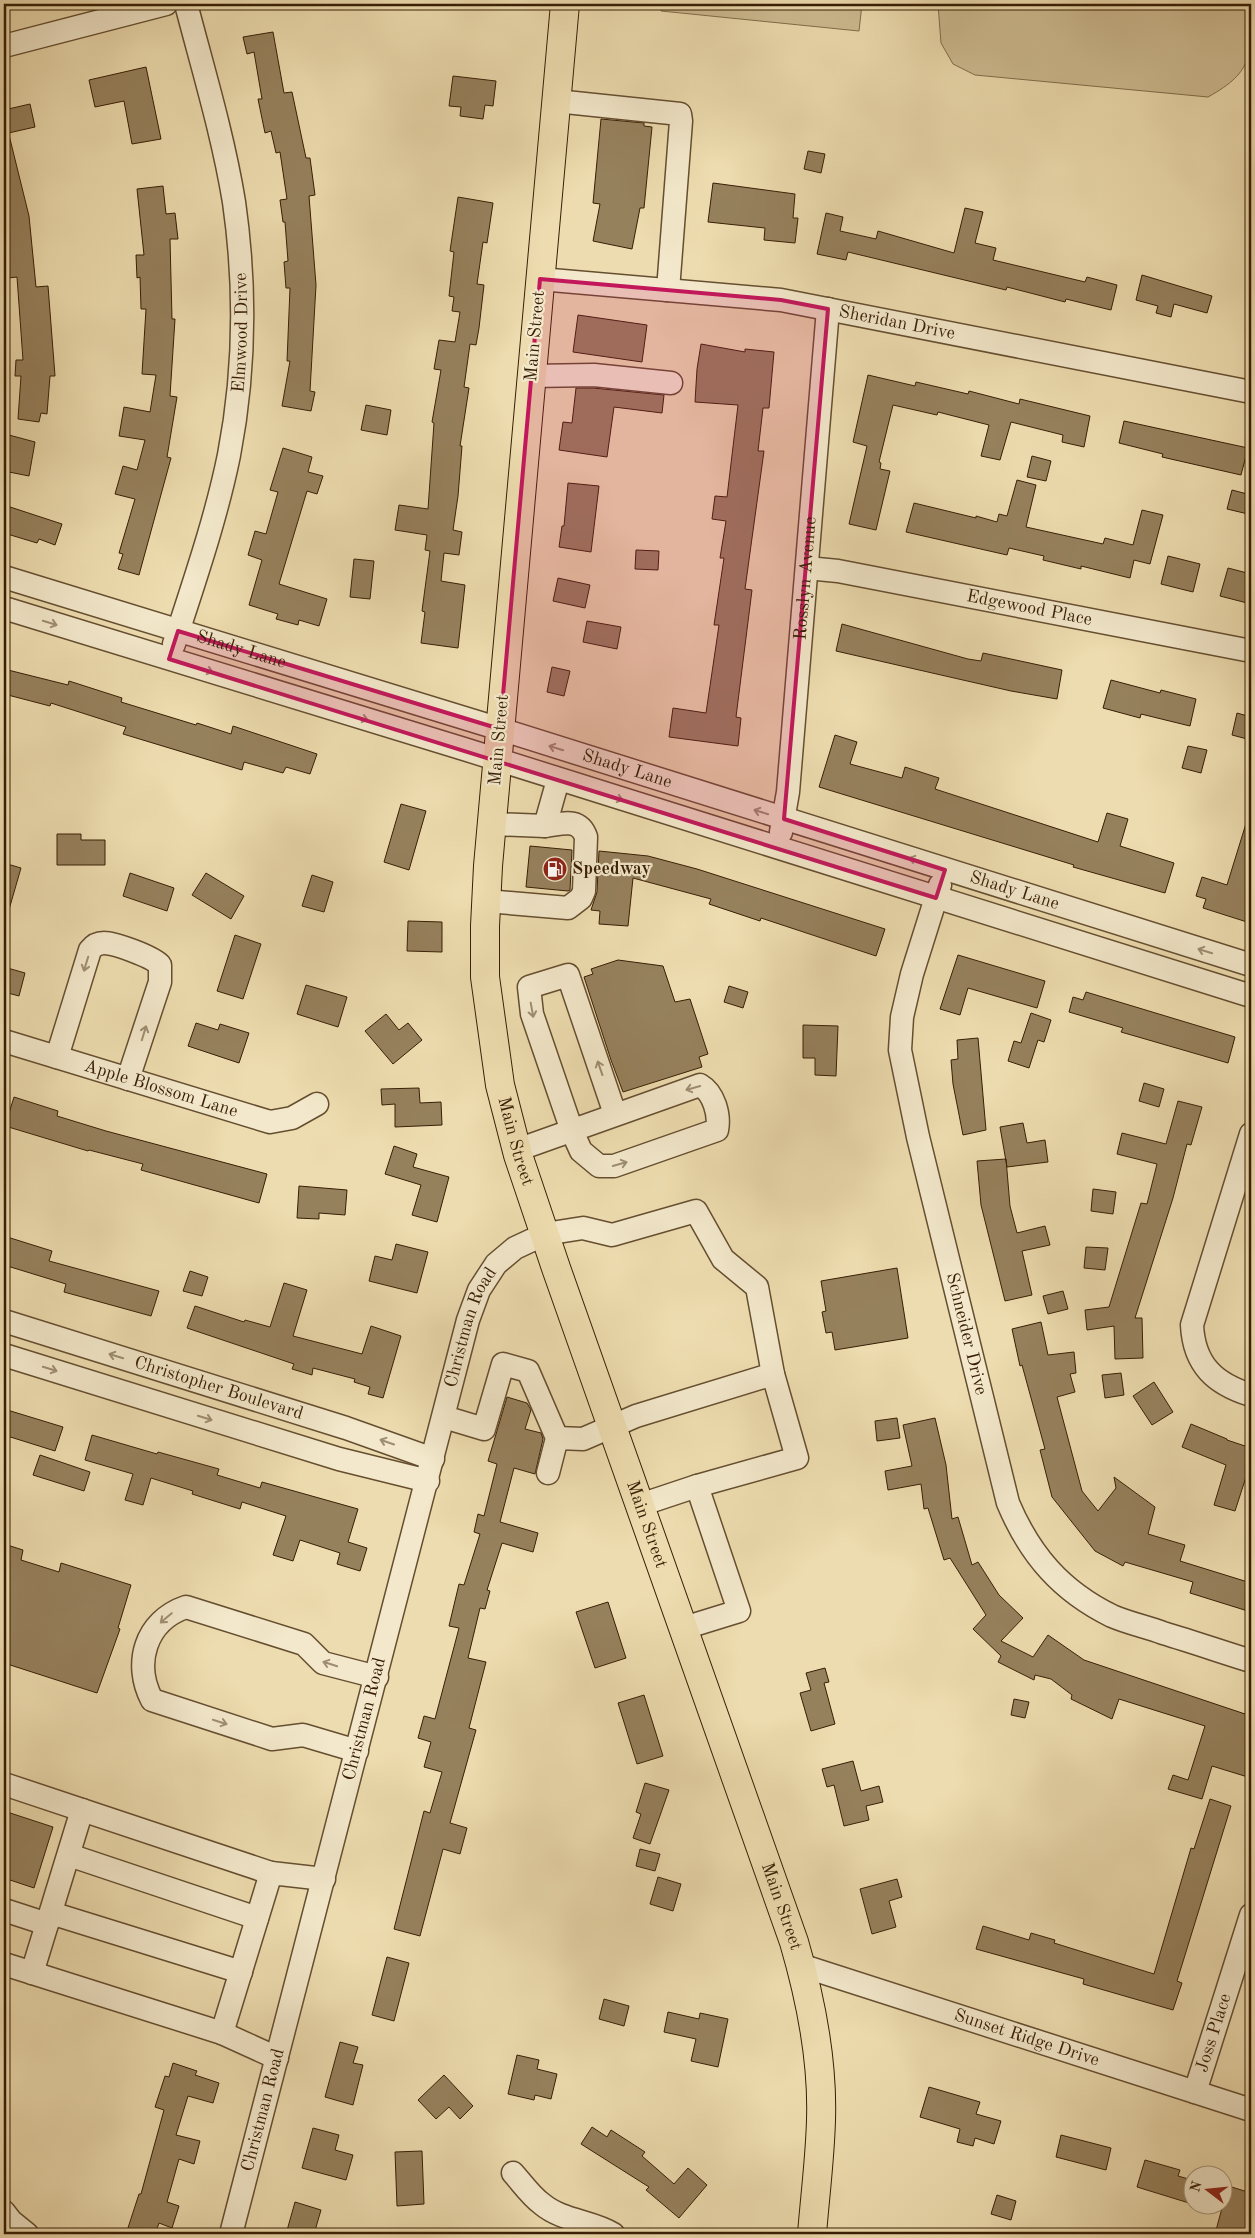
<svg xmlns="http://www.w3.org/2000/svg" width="1255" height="2238" viewBox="0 0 1255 2238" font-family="'Old Standard TT',serif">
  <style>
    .green { fill: #cebc92; stroke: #836d4c }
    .building { fill: #96815d; stroke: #381e05 }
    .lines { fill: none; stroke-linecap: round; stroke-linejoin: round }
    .minor-casing { stroke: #654e30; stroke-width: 25 }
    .major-casing { stroke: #381e05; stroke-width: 30 }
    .minor { stroke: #f3e8cb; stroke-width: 22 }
    .major { stroke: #eddcaf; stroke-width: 28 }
    .oneway { stroke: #9f8d72 }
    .marked { fill: #c2185b; fill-opacity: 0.2; stroke: #c2185b; stroke-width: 4; stroke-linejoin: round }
    .labels { text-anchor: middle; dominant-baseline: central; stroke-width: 4.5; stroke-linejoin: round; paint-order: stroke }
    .street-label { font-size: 18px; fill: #381e05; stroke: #f3e8cb }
    .poi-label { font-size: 18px; font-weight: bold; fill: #381e05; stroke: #f3e8cb; text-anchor: start }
  </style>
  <rect width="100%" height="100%" fill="#eddcaf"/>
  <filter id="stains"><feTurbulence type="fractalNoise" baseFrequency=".004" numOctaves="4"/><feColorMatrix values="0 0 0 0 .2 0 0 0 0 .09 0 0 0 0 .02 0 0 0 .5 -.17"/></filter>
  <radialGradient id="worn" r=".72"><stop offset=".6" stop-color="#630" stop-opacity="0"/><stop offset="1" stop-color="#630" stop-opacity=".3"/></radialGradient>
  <path class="green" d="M662,4H862L859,31L661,11Z
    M938,4H1251C1251,54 1255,71 1208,97L975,75L953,64L941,43Z"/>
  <path class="building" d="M273,32L284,93L292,92L306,158H310L315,195L309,196L316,285L310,391L315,392L311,411L282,406L290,361H287L290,288H286L284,262L288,261L285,222H283L280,200L287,199L280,152L276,153L271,131L265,133L258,99H262L254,52L247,54L243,37Z
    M146,67L161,139L132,144L124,101L95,107L89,80Z
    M453,76L496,81L493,106L485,105L483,119L460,116L461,107L449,106Z
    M30,104L35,127L4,134V110Z
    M601,119L644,123V126L652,127L644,208H640L632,249L593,241L600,204L593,203Z
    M9,135L29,216L36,287L48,286L55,376H50L47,414L41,413L39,422L18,419L21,376H15L16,360H23L17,277L8,278L4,234V136Z
    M808,151L825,154L821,173L804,169Z
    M713,183L795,194L793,218H798L795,243L764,240L765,228L708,222Z
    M163,186L166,214L175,213L178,239H170L172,319H175L170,396L177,397L167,457L171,458L139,575L118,569L123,554L119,553L135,499L115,494L123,466L137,470L145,440L119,436L124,407L150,412L156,375L142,374L146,309H141L140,277L137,278L136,255H144L137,189Z
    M458,197L493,203L487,243L483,242L477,284L484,285L479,328L476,345L470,344L464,387L469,388L460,446H462L458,496L453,530L462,532L459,555L444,553L441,581L465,585L458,648L421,643L425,612L422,611L430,551L425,550L427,535L395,530L399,505L428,509L434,423L432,422L441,370L434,369L439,340L455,342L460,312L452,311L454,297L449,296L454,252L450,251Z
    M965,208L983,212L975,243L996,248L993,260L1085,282L1087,277L1117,285L1111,310L1066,299L1065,302L1007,287L1006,290L848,252L846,260L817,254L826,213L843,217L840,231L876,239L878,231L954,253Z
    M1142,275L1212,296L1207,313L1174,304L1171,317L1156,313L1158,306L1136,300Z
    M578,315L647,325L642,362L573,352Z
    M701,344L745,352V349L774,352L769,408H763L758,451H764L745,589L752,590L736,717L741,718L738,746L669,737L673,708L706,713L719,625H714L724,558H720L726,521L712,519L715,496L727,497L738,405L695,402L697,369Z
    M868,375L915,386L916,382L968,394L969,391L1019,404L1020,399L1090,416L1084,447L1062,442L1063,435L1011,422L1000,460L981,456L989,425L938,412L937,415L893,405L879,462L881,463L880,469L890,471L876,530L849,524L867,446L853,442Z
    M576,388H593L664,395L662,413L614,407L607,457L559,450L563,422L572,423Z
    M366,405L391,410L387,435L361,430Z
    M1124,421L1248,448L1241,475L1162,457L1163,454L1119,443Z
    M9,435L35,442L29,476L4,471Z
    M283,448L312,457L308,472L323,476L317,494L307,491L279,584L327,599L319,626L299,620L298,625L276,619L278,614L249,605L262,560L248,555L255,531L266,534L278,492L270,490Z
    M1032,456L1051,461L1046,481L1027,477Z
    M1017,480L1036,485L1026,527L1103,544L1105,538L1133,545L1142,510L1163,515L1150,564L1134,560L1130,578L1081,566V569L1043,560L1044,556L1009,548L1007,555L906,532L914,503L976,518V516L997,522L999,514L1007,516Z
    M568,483L599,486L591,552L559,547L562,526H564Z
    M1232,490L1251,495L1248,514L1227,509Z
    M4,505L62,524L55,545L39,539L37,543L4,533Z
    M636,550L659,551L658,570L635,569Z
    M1168,556L1200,564L1193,592L1161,584Z
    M354,559L374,561L370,599L350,597Z
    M1228,568L1251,574V604L1220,596Z
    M558,578L590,585L585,608L553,601Z
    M587,621L621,627L617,649L583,642Z
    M842,624L968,659L981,661L983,653L1062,670L1057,699L1011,691L836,651Z
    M552,667L570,671L564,696L547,692Z
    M4,669L68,685L69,681L122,698L121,702L196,725L197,723L231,734L233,726L317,754L310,774L286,767L283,773L244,762L242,770L123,734L126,727L51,703L50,706L4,694Z
    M1111,680L1160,693L1161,690L1196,699L1190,726L1141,714L1140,718L1103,708Z
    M1237,713L1251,717V740L1232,735Z
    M835,735L857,742L850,764L902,778L905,767L939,778L935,789L1098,842L1107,813L1128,819L1120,846L1174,863L1165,893L1073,867L1074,865L819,787Z
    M1188,746L1207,750L1201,773L1182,768Z
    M401,804L426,811L409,870L384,862Z
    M1248,817L1251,818V909L1247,922L1203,908L1206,899L1196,896L1202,877L1227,885Z
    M57,834H81V840H105V865H57Z
    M530,846L572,850L570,890L568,891L526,887Z
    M599,851L648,856L697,869L885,929L876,956L761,918L760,921L709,904L711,899L633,878L628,926L599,924L600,911L591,910L597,892Z
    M4,863L21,868L8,913L4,912Z
    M130,873L174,888L167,911L123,896Z
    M206,873L244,896L231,919L192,895Z
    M312,875L333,882L324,912L302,906Z
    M408,921L442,922V952L407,951Z
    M235,935L261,944L243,999L217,991Z
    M958,955L1045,981L1037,1008L968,988L960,1015L940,1009Z
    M618,960L663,966L675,1002L690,999L708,1054L699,1057L702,1067L623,1092L611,1060L584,977L593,974L591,969Z
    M4,967L25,973L19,996L4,992Z
    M306,985L347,997L338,1027L297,1014Z
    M729,986L748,992L743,1008L724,1002Z
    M1086,992L1235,1037L1228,1063L1121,1032L1123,1028L1069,1012L1073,997L1083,1000Z
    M1031,1013L1051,1020L1044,1042L1038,1040L1029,1068L1008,1061L1014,1041L1021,1043Z
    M386,1014L399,1030L408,1023L422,1040L393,1064L365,1031Z
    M196,1023L218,1030L220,1024L249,1033L239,1063L188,1046Z
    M803,1025L838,1026L836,1076L815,1075V1058H803Z
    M978,1038L986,1130L963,1135L953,1084L951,1060L958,1059L957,1040Z
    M1144,1083L1164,1089L1159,1107L1139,1101Z
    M419,1088L420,1103L441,1102L442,1125L395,1127V1104L382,1105L381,1089Z
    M14,1097L58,1111L57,1116L106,1131L267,1174L259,1203L141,1170L143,1164L89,1150L88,1151L5,1126Z
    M1178,1101L1202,1107L1191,1145L1187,1144L1173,1198L1135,1318H1142L1143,1358L1115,1359L1114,1326L1087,1330L1085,1310L1109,1307L1141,1203L1147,1204L1157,1164L1117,1154L1122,1133L1166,1144Z
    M1023,1123L1027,1143L1045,1140L1048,1162L1007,1167L1000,1127Z
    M394,1146L417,1154L413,1167L449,1177L437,1222L412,1215L421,1185L385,1174Z
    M1006,1159L1010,1206L1017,1233L1045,1226L1050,1245L1022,1251L1032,1295L1005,1301L981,1205L977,1161Z
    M299,1186L347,1190L345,1215L319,1213V1219L297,1218Z
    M1093,1189L1116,1192L1113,1214L1091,1211Z
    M4,1236L52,1251L49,1261L159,1291L151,1316L64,1292L66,1284L4,1265Z
    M396,1244L428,1252L417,1293L369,1281L375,1256L392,1260Z
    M1086,1247L1108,1248L1105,1270L1084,1268Z
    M897,1268L908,1338L835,1350L832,1332L826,1333L822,1312L826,1311L821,1281Z
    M190,1271L208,1277L202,1296L183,1291Z
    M284,1283L307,1290L293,1336L362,1354L371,1326L401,1336L383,1398L368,1394L370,1387L354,1382L355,1379L313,1368L312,1375L292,1369L294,1364L187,1328L195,1306L244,1322L245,1320L270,1327Z
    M1063,1291L1068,1309L1048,1314L1043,1296Z
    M1041,1322L1048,1355L1074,1352L1076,1373L1070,1374L1075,1392L1057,1397L1082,1491L1098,1511L1116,1488L1114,1477L1155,1507L1148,1534L1185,1545L1180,1561L1251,1583V1612L1190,1593L1193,1582L1125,1562L1123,1566L1095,1551L1052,1497L1040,1450L1045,1449L1022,1365L1020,1366L1012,1329Z
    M1121,1373L1124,1395L1105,1398L1102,1375Z
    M1154,1382L1173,1412L1152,1425L1133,1396Z
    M507,1397L527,1403L531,1410L525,1429L541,1433L543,1439L535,1474L514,1468L500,1522L538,1533L533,1552L502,1543L487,1590L490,1591L485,1609L480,1608L468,1658L486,1662L469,1728L476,1730L450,1823L467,1828L460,1854L443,1849L420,1936L394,1929L424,1811L430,1813L442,1772L424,1767L431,1742L418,1738L424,1716L435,1719L459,1628L449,1626L459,1584L464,1585L480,1534L474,1532L478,1514L484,1516L497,1464L488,1461Z
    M4,1409L63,1427L55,1451L4,1435Z
    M897,1418L900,1438L877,1441L875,1421Z
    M935,1418L946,1465L952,1519L958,1517L972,1565L978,1562L999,1595L1023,1618L1001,1641L1033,1657L1048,1635L1084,1660L1251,1716V1778L1212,1766L1202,1799L1168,1789L1173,1775L1188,1780L1205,1726L1119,1699L1112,1719L1071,1699L1072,1695L1051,1679L1035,1675L1034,1680L998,1662L1001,1656L973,1629L986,1615L950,1558L944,1560L928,1508L924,1509L921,1484L888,1490L885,1471L912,1466L903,1425Z
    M1191,1424L1227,1439V1440L1251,1448V1478L1246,1477L1235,1511L1214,1505L1226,1465L1182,1447Z
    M92,1435L157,1454L158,1452L219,1469L217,1475L260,1488L262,1482L358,1509L348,1542L367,1548L360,1571L337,1564L340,1553L300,1540L293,1561L273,1555L286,1516L242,1502L240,1509L192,1494L193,1491L151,1478L143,1505L125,1500L133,1474L85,1460Z
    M40,1455L90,1472L84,1491L33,1475Z
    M4,1544L23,1550L21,1560L59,1572L61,1563L131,1585L118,1628L120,1629L97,1693L4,1663Z
    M608,1602L626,1658L595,1668L576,1612Z
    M825,1668L829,1682L824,1683L835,1724L811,1731L800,1693L811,1690L806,1673Z
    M644,1695L663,1756L637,1764L618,1703Z
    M1014,1699L1029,1702L1025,1718L1011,1715Z
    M853,1761L861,1791L879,1786L883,1802L866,1806L869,1820L844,1826L834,1785L827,1787L822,1769Z
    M645,1783L669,1790L650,1844L633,1838L641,1814L636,1812Z
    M1210,1799L1231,1806L1177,1981L1182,1983L1173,2010L1083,1984L1084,1979L976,1949L983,1926L1029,1940L1031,1933L1055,1940L1054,1943L1154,1974L1191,1848L1194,1849Z
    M4,1811L53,1827L34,1888L4,1878Z
    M640,1849L660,1854L655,1871L636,1866Z
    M658,1877L681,1884L673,1911L650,1904Z
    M897,1879L902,1897L889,1901L896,1927L872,1934L860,1889Z
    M387,1957L409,1963L394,2021L372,2015Z
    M604,1999L629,2006L624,2026L599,2019Z
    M668,2012L699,2019L700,2013L728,2019L718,2067L691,2061L696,2039L664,2032Z
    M340,2042L358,2047L353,2063L363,2065L353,2105L325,2097Z
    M517,2055L539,2060L537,2069L557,2074L551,2099L535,2095L534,2100L508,2094Z
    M173,2063L197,2071L195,2075L219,2083L213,2103L188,2096L176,2135L200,2141L194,2164L179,2159L167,2202L179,2206L172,2228L159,2223L155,2234H126L139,2194H141L164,2110L155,2107L165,2076L169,2077Z
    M444,2075L473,2106L460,2119L449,2107L436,2119L418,2100Z
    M929,2087L980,2102L976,2114L1001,2121L994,2144L975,2138L973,2146L957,2142L960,2129L920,2117Z
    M592,2127L607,2137L611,2130L645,2152L642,2156L674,2184L688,2168L707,2185L679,2218L646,2190L649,2187L581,2144Z
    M313,2128L339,2135L335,2150L353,2155L346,2180L302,2168Z
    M1061,2135L1111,2148L1106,2170L1056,2157Z
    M422,2151L424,2204L397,2206L395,2152Z
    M1145,2160L1180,2170L1178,2176L1192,2180V2190L1189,2203L1137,2187Z
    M1222,2184L1251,2193V2234H1215L1222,2208Z
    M997,2195L1016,2201L1011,2220L991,2214Z
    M295,2202L321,2210L314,2234H286Z"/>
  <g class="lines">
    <defs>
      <g id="minor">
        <path d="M4,46L166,4"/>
        <path d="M556,101L680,114L681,121L668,290"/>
        <path id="s1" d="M540,279L781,300L1251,392"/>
        <path d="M531,376L594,375L671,383"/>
        <path id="s2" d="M807,568L838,571L1251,651"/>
        <path id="s3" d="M4,577L500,729L1251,965"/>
        <path d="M4,608L464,749L1251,996"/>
        <path id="s4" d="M174,644C194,582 216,519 229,455C245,372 246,286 234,202C223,135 203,69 186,4"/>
        <path d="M492,824L545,826L558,780"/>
        <path id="s5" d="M781,832L788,792L828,309"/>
        <path id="s6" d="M940,885L912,974L902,1017L900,1050L918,1137L1008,1503C1030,1555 1061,1591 1112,1616C1128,1623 1147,1627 1163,1633C1193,1642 1222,1652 1251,1661"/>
        <path d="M486,901L568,908L581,898L584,891L586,837C579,817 562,824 545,826"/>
        <path id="s7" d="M4,1041L270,1122L292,1118L317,1104"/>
        <path d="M57,1057L90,950C93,946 98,943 104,943C115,943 153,957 160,965V982L128,1079"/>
        <path d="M1251,1134L1192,1325C1194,1365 1215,1384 1251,1395"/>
        <path d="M517,1150L700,1085C714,1093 720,1115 717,1130L614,1166H599L581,1151L572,1131L532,1014L529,987L568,975L615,1114"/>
        <path id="s8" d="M4,1321L346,1428L433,1459"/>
        <path d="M4,1355L339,1459L428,1481"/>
        <path d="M444,1417L484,1429L503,1364L528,1371L557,1438L548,1473"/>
        <path d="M557,1438L583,1439L636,1416L773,1374L797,1458L697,1486"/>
        <path d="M640,1505L697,1486L739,1611L684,1628"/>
        <path d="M357,1751L303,1735L272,1739L152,1700C133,1664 145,1621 186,1607L304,1644L323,1663L377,1677"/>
        <path d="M4,1784L271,1873"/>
        <path d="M69,1855L257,1918"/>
        <path d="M4,1910L47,1924"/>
        <path d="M51,1913L241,1972"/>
        <path d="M4,1964L222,2033"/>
        <path id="s9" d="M800,1965L1251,2110"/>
        <path d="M32,1973L82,1810"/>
        <path d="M277,2058L222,2033L271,1873L324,1879"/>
        <path id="s10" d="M1195,2092L1251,1915"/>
        <path d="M513,2173C522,2183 531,2196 542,2204C562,2221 592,2221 613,2234"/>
        <path d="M4,2212L11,2221L27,2234"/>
        <path id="s11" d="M231,2234L468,1320L479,1290L496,1264L515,1248L545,1234L583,1228L612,1235L696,1211L723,1259L757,1287L773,1374"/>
      </g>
      <g id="major">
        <path id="s12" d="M565,4L488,866L485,926V977L500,1085L518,1155L556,1268L794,1942C811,2000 823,2059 821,2120C820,2158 815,2196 812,2234"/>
      </g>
    </defs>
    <use href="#minor" class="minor-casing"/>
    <use href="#major" class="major-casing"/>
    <use href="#minor" class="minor"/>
    <use href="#major" class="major"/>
  </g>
  <defs><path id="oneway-shaft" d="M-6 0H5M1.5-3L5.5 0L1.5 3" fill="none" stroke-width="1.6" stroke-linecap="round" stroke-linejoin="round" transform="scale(1.25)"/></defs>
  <g class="oneway">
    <use href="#oneway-shaft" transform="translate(50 623) rotate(17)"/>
    <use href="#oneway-shaft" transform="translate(206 670) rotate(17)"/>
    <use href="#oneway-shaft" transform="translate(361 718) rotate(17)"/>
    <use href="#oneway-shaft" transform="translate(556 748) rotate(-163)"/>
    <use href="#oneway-shaft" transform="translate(616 798) rotate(17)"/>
    <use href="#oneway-shaft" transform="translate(761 812) rotate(-163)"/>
    <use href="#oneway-shaft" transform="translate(916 860) rotate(-162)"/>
    <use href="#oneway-shaft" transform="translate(1205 951) rotate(-163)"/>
    <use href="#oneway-shaft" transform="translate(86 964) rotate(107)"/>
    <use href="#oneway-shaft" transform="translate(532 1010) rotate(80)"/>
    <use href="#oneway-shaft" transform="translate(144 1033) rotate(-73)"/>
    <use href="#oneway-shaft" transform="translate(600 1068) rotate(-109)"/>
    <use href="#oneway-shaft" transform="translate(693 1088) rotate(164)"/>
    <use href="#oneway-shaft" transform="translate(620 1164) rotate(-16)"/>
    <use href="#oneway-shaft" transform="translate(116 1356) rotate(-163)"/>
    <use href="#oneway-shaft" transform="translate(50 1369) rotate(17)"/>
    <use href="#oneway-shaft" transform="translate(205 1418) rotate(17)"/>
    <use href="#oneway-shaft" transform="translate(387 1442) rotate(-161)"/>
    <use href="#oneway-shaft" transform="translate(166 1618) rotate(140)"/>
    <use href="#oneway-shaft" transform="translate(330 1664) rotate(-162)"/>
    <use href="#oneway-shaft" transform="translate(220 1722) rotate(18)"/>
  </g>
  <path class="marked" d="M540,279L781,300L828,309L784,819L945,870L936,898L169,659L178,631L500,729Z"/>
  <defs>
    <symbol id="fuel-disc" viewBox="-11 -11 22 22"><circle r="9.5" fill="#8f2418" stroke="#f3e8cb"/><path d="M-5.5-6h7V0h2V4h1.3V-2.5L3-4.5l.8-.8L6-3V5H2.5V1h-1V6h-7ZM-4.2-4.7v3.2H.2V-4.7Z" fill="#fff"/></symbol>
  </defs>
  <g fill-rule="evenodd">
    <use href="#fuel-disc" x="541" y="855" width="28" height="28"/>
  </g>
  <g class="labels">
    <g class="street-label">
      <text stroke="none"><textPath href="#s1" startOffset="360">Sheridan Drive</textPath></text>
      <text stroke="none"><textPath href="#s4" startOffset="320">Elmwood Drive</textPath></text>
      <text transform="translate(535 336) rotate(-85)">Main Street</text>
      <text stroke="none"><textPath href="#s5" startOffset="255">Rosslyn Avenue</textPath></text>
      <text stroke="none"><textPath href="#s2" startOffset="226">Edgewood Place</textPath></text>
      <text stroke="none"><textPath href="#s3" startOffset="248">Shady Lane</textPath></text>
      <text transform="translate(499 740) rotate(-85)">Main Street</text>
      <text stroke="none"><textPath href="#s3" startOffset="652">Shady Lane</textPath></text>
      <text stroke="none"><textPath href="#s3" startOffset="1058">Shady Lane</textPath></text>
      <text stroke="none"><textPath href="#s7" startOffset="164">Apple Blossom Lane</textPath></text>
      <text stroke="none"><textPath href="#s12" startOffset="1144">Main Street</textPath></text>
      <text stroke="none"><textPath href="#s11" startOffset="938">Christman Road</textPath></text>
      <text stroke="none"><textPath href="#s6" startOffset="462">Schneider Drive</textPath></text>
      <text stroke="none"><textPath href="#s8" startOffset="225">Christopher Boulevard</textPath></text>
      <text stroke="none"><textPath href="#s12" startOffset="1549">Main Street</textPath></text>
      <text stroke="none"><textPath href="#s11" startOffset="532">Christman Road</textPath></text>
      <text stroke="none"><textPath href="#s12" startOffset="1954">Main Street</textPath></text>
      <text stroke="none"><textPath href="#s10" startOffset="62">Joss Place</textPath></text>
      <text stroke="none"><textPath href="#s9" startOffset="238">Sunset Ridge Drive</textPath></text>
      <text stroke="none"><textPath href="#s11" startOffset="128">Christman Road</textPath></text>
    </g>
    <g class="poi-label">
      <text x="572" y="869">Speedway</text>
    </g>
  </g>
  <rect width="1255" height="2238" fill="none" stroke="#eddcaf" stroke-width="20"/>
  <rect x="5" y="5" width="1245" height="2228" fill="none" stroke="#381e05" stroke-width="2.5"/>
  <rect x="10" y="10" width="1235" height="2218" fill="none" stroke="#381e05"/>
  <g transform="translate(1208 2190) rotate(286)"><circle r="24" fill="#f3e8cb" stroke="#a8977c"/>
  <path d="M0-4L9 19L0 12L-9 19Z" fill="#8f2418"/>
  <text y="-8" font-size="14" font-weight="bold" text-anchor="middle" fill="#381e05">N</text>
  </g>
  <rect width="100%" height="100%" filter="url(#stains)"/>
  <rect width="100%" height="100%" fill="url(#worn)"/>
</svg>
